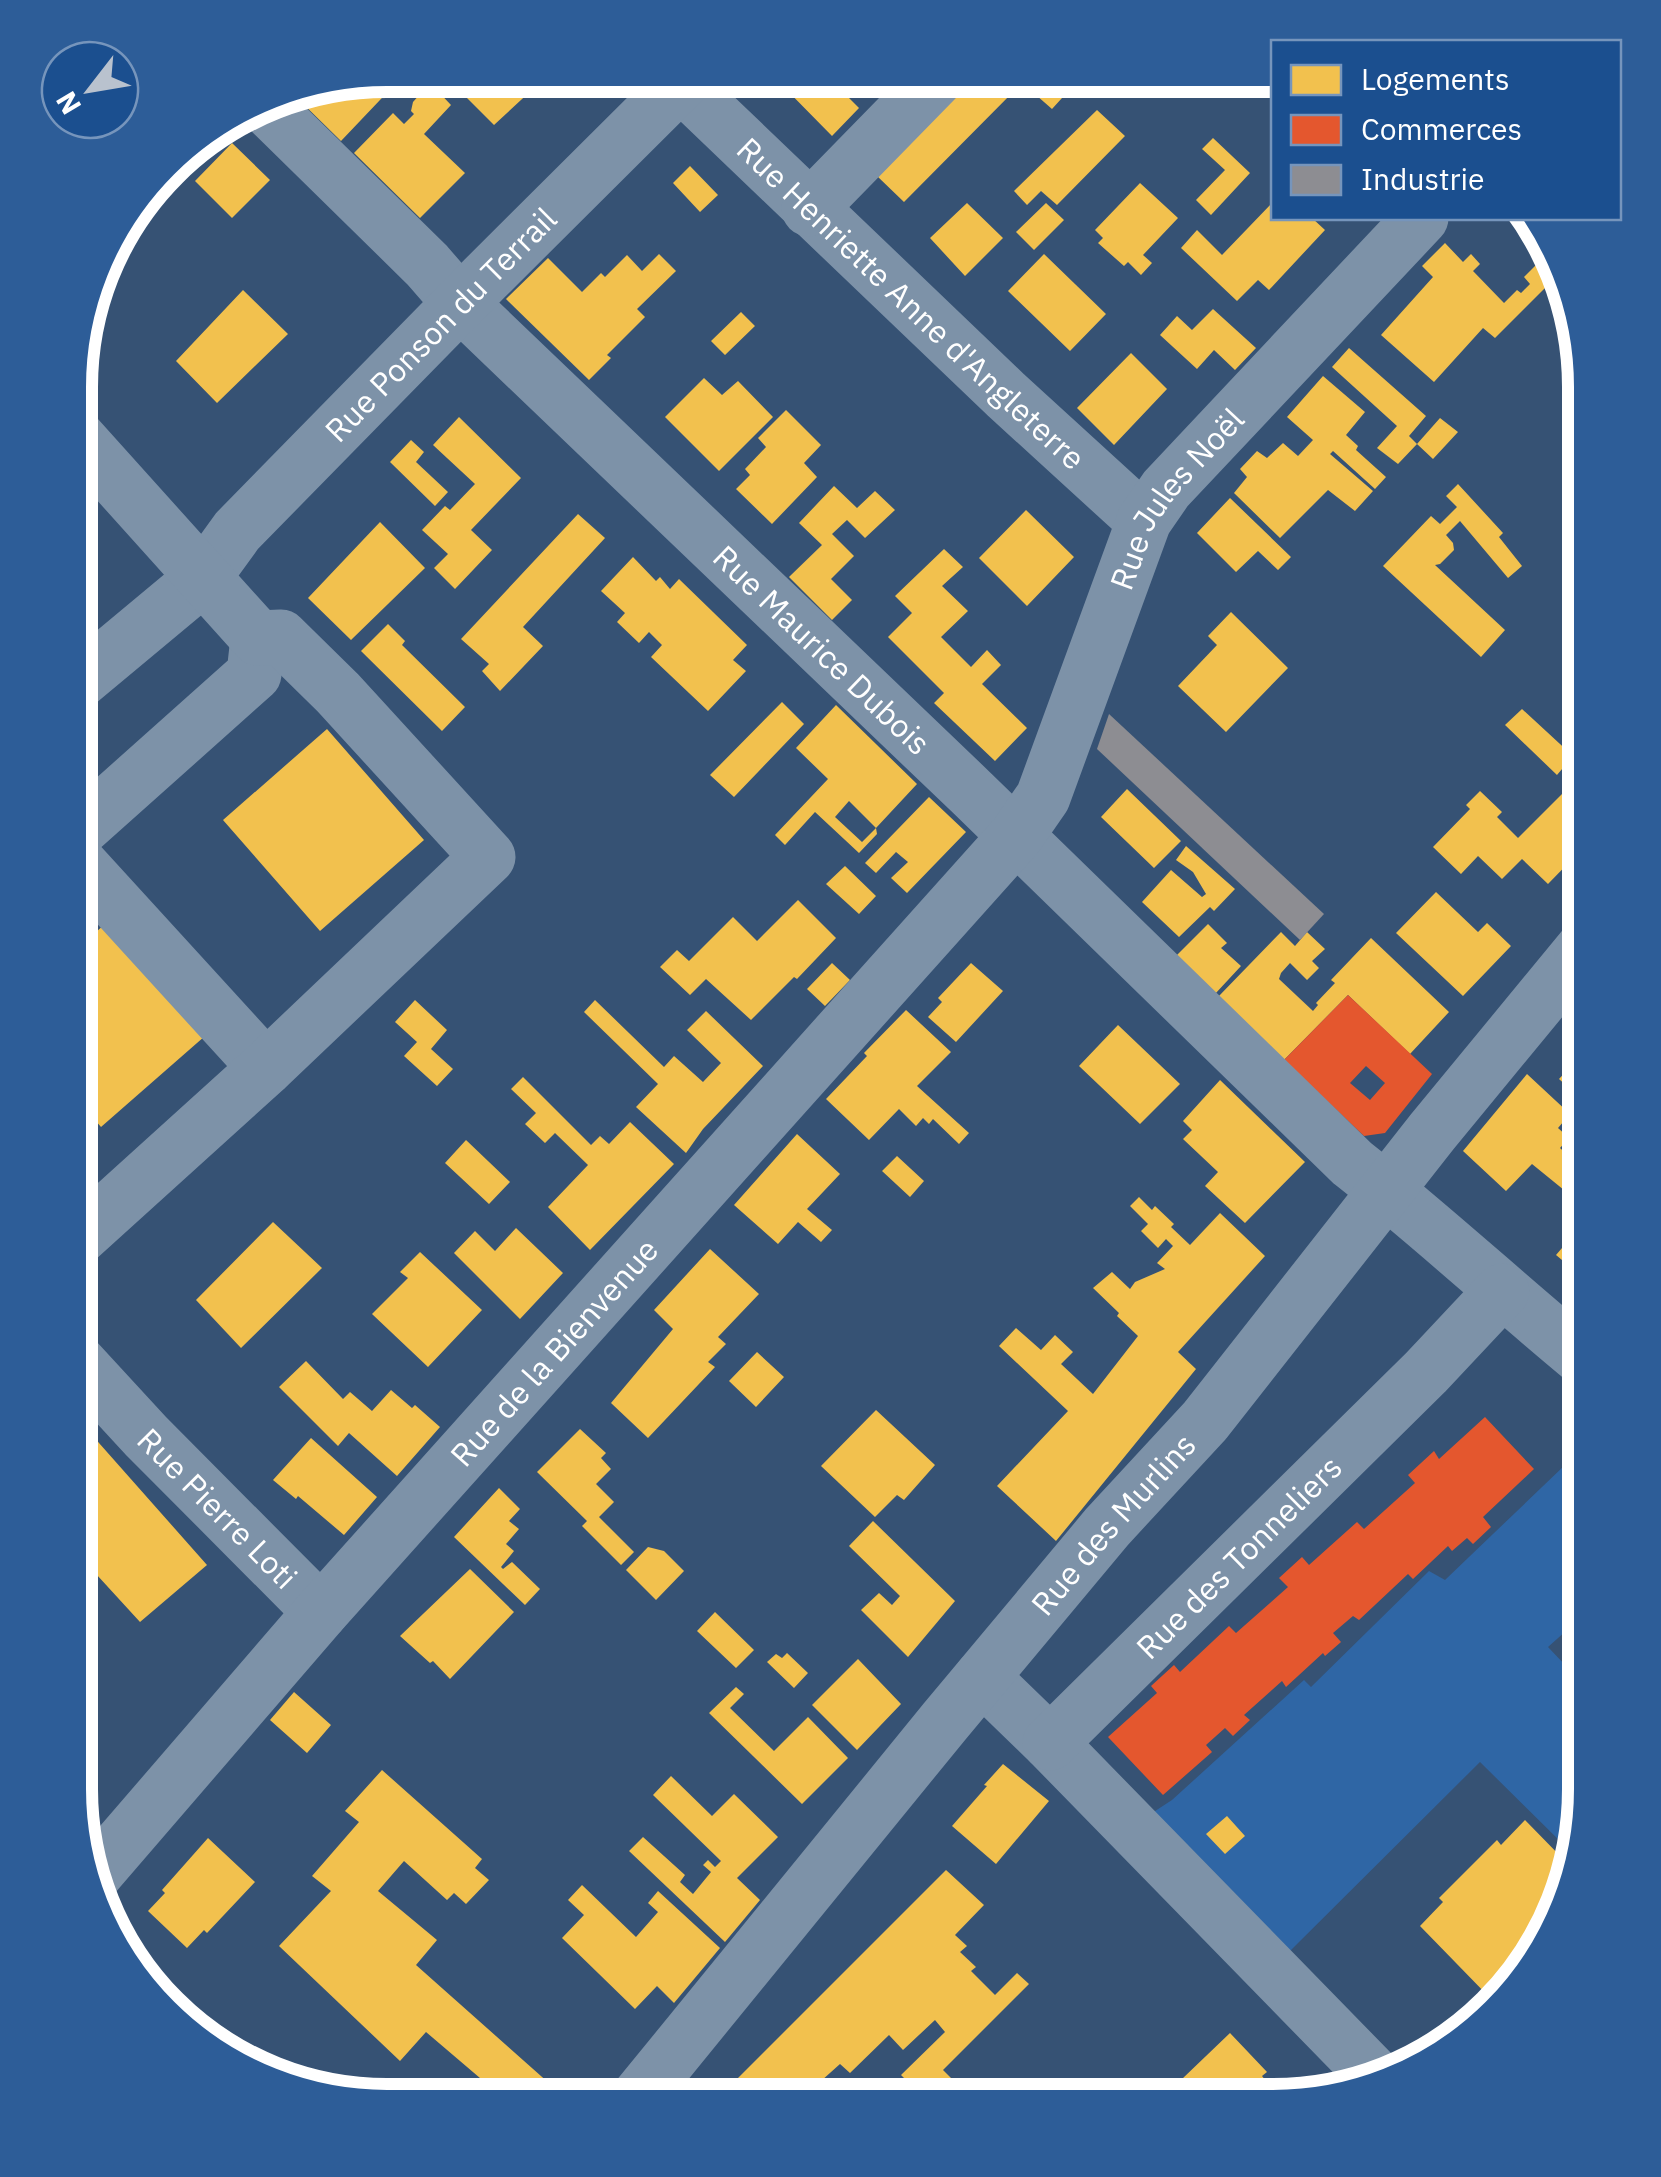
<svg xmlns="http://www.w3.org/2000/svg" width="1661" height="2177" viewBox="0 0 1661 2177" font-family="'IBM Plex Sans',sans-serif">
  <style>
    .green { fill: #2f66a5 }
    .homes { fill: #f2c14e; fill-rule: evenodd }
    .shops { fill: #e4572e; fill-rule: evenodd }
    .industry { fill: #8d8d92 }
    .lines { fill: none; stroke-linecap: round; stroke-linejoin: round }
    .minor { stroke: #7d92a8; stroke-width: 55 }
    .labels { text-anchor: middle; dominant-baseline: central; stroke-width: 10; stroke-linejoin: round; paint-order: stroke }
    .street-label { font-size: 32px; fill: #fff; stroke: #1b4f8f }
    .rim { fill: none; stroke: #fff; stroke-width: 12 }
  </style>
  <rect width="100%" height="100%" fill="#365274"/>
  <path class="green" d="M1585,1461V1614L1548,1647L1585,1686V1810L1571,1852L1480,1762L1287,1954L1149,1815L1172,1800L1304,1680L1311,1687L1429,1571L1445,1580L1565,1465Z"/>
  <path class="homes" d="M388,75H399L396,78L399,80L341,141L290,91Z
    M470,75H548L494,125L457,88Z
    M773,76H827L859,108L832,136Z
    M974,77H1028L904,202L877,176Z
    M1053,77H1062L1072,87L1052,109L1036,95Z
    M430,83L451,105L424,134L465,173L420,218L354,153L393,113L404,124L414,114L411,111L413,102Z
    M1097,110L1125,136L1057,205L1041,191L1027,205L1014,191Z
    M1213,138L1250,173L1211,215L1196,200L1225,170L1202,149Z
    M232,143L270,180L232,218L195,181Z
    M690,166L718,195L700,212L673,183Z
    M1140,183L1178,218L1143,255L1152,263L1141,275L1128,262L1124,266L1098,243L1103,238L1095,230Z
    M1274,201V218H1312L1325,230L1269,290L1258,280L1237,301L1181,248L1197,230L1222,255Z
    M967,203L1003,238L965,276L930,238Z
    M1046,203L1064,220L1034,250L1016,232Z
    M1512,218H1526L1553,249L1559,274L1495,338L1483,328L1434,382L1381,335L1433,277L1422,266L1445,243L1463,262L1471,254L1480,264L1473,271L1504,303L1517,290L1521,293L1530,284L1524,277L1546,255L1510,220Z
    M659,254L676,271L637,309L645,317L607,355L611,358L589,380L506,299L548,258L582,292L601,273L605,277L627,255L642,271Z
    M1044,254L1106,314L1070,351L1008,291Z
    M243,290L288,334L217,403L176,361Z
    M1213,309L1256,348L1235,370L1214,350L1197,369L1160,335L1177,316L1192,330Z
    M741,312L755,326L725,355L711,341Z
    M1349,348L1426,416L1409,436L1417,444L1398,464L1377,448L1397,426L1332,367Z
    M1131,353L1167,389L1114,445L1077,408Z
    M1323,376L1365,412L1346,435L1358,446L1356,450L1386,477L1375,489L1333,451L1330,454L1373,491L1355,511L1328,490L1280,538L1234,493L1247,477L1240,469L1257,451L1267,458L1283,443L1298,456L1313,440L1287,417Z
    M704,378L722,395L738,381L773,417L719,471L665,417Z
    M786,410L821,445L804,463L817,477L772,524L736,489L750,475L745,469L766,447L758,438Z
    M459,417L521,478L471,530L492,550L455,589L434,568L448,554L422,530L445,506L450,510L475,484L433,445Z
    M1440,418L1458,432L1433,459L1417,444Z
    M411,440L424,452L416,462L448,492L435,506L390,462Z
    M1458,484L1503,533L1499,537L1522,566L1508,578L1460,521L1446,535L1453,543L1454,550L1440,564L1435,565L1505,630L1481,657L1383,566L1431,516L1440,524L1457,507L1446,496Z
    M834,486L857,508L875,491L895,510L865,538L847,520L832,534L854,556L831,579L852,600L832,620L789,577L822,545L799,523Z
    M1230,498L1291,557L1278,570L1258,551L1236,572L1197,533Z
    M1026,510L1074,557L1027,606L979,558Z
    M578,514L605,538L523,627L543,646L500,691L482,671L489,664L461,639Z
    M380,522L425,568L351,640L308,598Z
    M944,549L963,567L942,586L968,611L941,637L971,667L987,650L1001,665L982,684L1027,728L995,761L934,703L944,693L888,637L912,613L895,596Z
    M633,557L656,581L660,577L670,589L679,579L747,645L733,660L746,671L708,711L651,657L662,645L649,632L639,643L617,622L625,613L601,591Z
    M1231,612L1288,668L1226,732L1178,686L1217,645L1208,636Z
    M388,624L405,641L402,645L465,707L442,731L361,651Z
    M782,702L804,724L734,797L710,775Z
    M836,705L917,784L876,828L877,834L859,853L815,812L785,845L775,835L828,779L796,748ZM849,801L876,828L862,842L835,817Z
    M1522,709L1573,756L1557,775L1505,725Z
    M327,729L424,840L320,931L223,820Z
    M1571,785L1586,798V845L1548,884L1522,859L1502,879L1478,856L1461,874L1433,847L1470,809L1466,805L1480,791L1502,812L1497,817L1518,838Z
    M1127,789L1181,841L1154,868L1101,817Z
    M929,797L966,832L907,893L891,878L908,862L896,852L876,873L865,863Z
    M1186,846L1235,889L1214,911L1210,907L1179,937L1142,902L1171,870L1202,897L1206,894L1193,872L1176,860Z
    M845,866L876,896L859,914L826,884Z
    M1436,892L1478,932L1487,923L1511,946L1463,996L1396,933Z
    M798,900L836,938L797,979L794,977L751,1020L706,979L690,995L660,967L677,950L689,961L733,917L757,941Z
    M105,924L205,1036L101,1127L76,1098L77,949Z
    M1208,924L1227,943L1221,948L1241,966L1215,994L1176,956Z
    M1281,932L1295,946L1307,932L1325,949L1312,961L1319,968L1307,980L1290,963L1281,973L1279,979L1313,1011L1318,1005L1316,1003L1335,983L1331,980L1371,938L1449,1012L1410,1054L1348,995L1284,1060L1218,997Z
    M832,963L850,980L825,1006L807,989Z
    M971,963L1003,991L956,1042L928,1017L942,1002L938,998Z
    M415,1000L447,1030L431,1049L453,1069L437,1086L404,1056L417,1042L395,1022Z
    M595,1000L664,1067L674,1056L703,1082L721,1063L687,1030L706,1011L763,1066L703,1129L686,1153L636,1107L658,1084L584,1012Z
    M906,1010L951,1052L917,1086L969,1133L959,1144L933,1119L929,1124L923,1118L916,1126L899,1109L869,1140L826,1099L867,1056L864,1053Z
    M1118,1025L1180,1084L1140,1124L1079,1066Z
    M1586,1050V1103L1559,1079Z
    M1527,1074L1570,1114L1558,1128L1569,1138L1560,1148L1586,1172V1192L1584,1191L1575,1199L1532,1164L1506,1191L1463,1151Z
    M523,1077L591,1145L600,1136L609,1144L630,1122L674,1164L590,1250L548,1207L588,1165L555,1133L545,1143L525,1124L536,1113L511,1089Z
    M1220,1080L1305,1162L1245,1223L1205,1186L1218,1172L1183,1139L1192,1130L1183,1121Z
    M797,1134L840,1174L807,1209L832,1230L821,1242L798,1222L778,1244L734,1205Z
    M466,1140L510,1182L489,1204L445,1163Z
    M897,1156L924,1181L910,1197L882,1171Z
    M1139,1197L1152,1210L1155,1206L1174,1224L1171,1227L1190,1245L1220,1213L1265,1256L1178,1352L1196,1369L1056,1541L997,1486L1068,1411L999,1346L1016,1328L1041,1350L1055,1335L1073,1352L1061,1364L1093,1394L1138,1336L1117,1316L1119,1313L1093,1288L1112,1272L1130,1289L1135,1282L1165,1269L1157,1263L1173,1246L1166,1239L1158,1248L1141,1231L1148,1224L1130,1206Z
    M1586,1220V1280L1556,1255Z
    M273,1222L322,1268L241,1348L196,1300Z
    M516,1228L563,1273L520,1319L454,1253L475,1231L495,1251Z
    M710,1249L759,1294L718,1337L726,1344L708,1362L715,1367L648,1438L611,1403L673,1329L654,1310Z
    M420,1252L482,1310L428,1367L372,1314L408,1278L400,1272Z
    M757,1352L784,1377L756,1407L729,1381Z
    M306,1361L343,1399L350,1392L372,1411L391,1390L412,1408L415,1405L440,1427L397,1476L349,1433L338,1446L279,1387Z
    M876,1410L935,1465L904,1500L897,1495L875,1517L821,1466Z
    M76,1417L207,1565L140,1622L75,1551Z
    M580,1429L606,1453L601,1458L611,1469L596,1484L614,1502L599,1517L634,1552L621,1565L582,1526L587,1521L537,1472Z
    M311,1438L377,1497L344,1535L298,1496L296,1499L273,1480Z
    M499,1488L520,1509L509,1521L519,1529L506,1544L514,1551L501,1567L503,1569L512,1562L540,1589L525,1605L454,1537Z
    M873,1521L955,1601L908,1657L861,1610L879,1593L892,1605L900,1596L849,1546Z
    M648,1547L664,1551L684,1571L656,1600L626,1570Z
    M470,1569L514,1612L450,1679L433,1661L430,1663L400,1636Z
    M715,1612L754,1650L736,1668L697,1631Z
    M787,1653L808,1673L794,1688L767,1662L776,1654L782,1658Z
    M858,1659L901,1704L857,1750L812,1705Z
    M736,1687L744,1694L730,1708L774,1751L808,1717L848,1758L802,1804L709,1713Z
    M294,1692L331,1725L307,1753L270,1720Z
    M75,1740L93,1755L75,1777Z
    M1003,1764L1049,1801L996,1864L952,1826L987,1786L984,1785Z
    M382,1770L482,1859L475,1868L489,1880L466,1904L454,1893L447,1900L404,1861L378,1891L437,1940L416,1965L568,2100H474L487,2084L426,2032L400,2061L279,1946L331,1891L312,1876L359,1822L345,1811Z
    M671,1776L712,1816L734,1794L778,1837L737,1878L760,1900L725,1942L629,1851L643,1837L685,1875L680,1882L693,1894L711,1872L703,1865L708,1860L715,1867L721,1861L653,1795Z
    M1227,1816L1245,1836L1225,1854L1206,1834Z
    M1525,1820L1567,1863L1533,1963L1492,2000L1420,1926L1443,1902L1439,1898L1497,1840L1501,1845Z
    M208,1838L255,1882L207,1933L204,1930L187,1948L148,1911L165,1893L162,1890Z
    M946,1870L984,1905L955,1935L967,1946L960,1952L976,1967L971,1971L995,1995L1017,1973L1029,1984L943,2070L967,2094L960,2101H927L901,2075L945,2032L935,2020L903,2050L889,2035L850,2073L840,2064L821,2081L841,2101L716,2100Z
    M582,1885L636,1937L658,1912L648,1903L658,1891L720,1948L674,2003L657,1986L635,2009L562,1938L584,1915L568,1900Z
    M1230,2033L1267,2072L1262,2076L1281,2100L1158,2102Z"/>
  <path class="shops" d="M1348,995L1432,1074L1385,1133L1364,1136L1284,1060ZM1366,1066L1385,1083L1370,1100L1350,1083Z
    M1485,1417L1534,1469L1483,1517L1491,1527L1473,1544L1467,1538L1452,1551L1448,1546L1413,1579L1408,1574L1359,1620L1353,1616L1333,1633L1341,1642L1325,1656L1323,1653L1286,1687L1282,1681L1244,1715L1250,1720L1233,1736L1225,1728L1206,1745L1212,1752L1163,1795L1108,1737L1157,1693L1151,1686L1174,1665L1180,1672L1229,1626L1236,1633L1288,1587L1279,1578L1302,1557L1309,1565L1357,1522L1364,1529L1415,1483L1408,1475L1434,1451L1439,1459Z"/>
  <path class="industry" d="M1109,714L1324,914L1300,940L1097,749Z"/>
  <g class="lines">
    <g class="minor">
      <path id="s1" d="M681,84L1006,395L1144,521"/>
      <path id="s2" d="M264,105L427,265L460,303L973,794L1352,1163C1432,1226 1507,1296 1586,1361"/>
      <path d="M809,209L938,77"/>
      <path id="s3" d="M77,683L203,578L237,531L484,279L688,76"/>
      <path d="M77,832L254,674L258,638"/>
      <path d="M77,861L266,1068"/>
      <path d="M76,1240L266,1068L488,857L338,693L281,637L258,638L78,438"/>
      <path id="s4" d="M76,1360L146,1436L321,1612"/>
      <path d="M982,1677L1050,1743L1377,2078"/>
      <path id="s5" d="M1050,1743L1426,1372L1502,1291"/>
      <path id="s6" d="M95,1874L321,1612L1016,836L1043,797L1144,521L1166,489L1421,218"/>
      <path id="s7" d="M636,2100L945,1721L1107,1527L1205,1421L1432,1132L1586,945"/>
    </g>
  </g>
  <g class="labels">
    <g class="street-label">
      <text stroke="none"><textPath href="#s1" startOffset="318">Rue Henriette Anne d'Angleterre</textPath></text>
      <text stroke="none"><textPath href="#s3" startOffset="512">Rue Ponson du Terrail</textPath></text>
      <text stroke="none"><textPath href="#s6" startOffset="1765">Rue Jules Noël</textPath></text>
      <text stroke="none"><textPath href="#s2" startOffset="780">Rue Maurice Dubois</textPath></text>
      <text stroke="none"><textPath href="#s6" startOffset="695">Rue de la Bienvenue</textPath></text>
      <text stroke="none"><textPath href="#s4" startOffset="205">Rue Pierre Loti</textPath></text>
      <text stroke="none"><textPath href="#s7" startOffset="748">Rue des Murlins</textPath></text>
      <text stroke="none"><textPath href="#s5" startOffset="265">Rue des Tonneliers</textPath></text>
    </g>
  </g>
  <path d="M0 0H1661V2177H0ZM387 92H1273A295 295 0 0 1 1568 387V1789A295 295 0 0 1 1273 2084H387A295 295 0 0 1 92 1789V387A295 295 0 0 1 387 92Z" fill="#2d5d98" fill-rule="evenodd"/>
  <path class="rim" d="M387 92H1273A295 295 0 0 1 1568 387V1789A295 295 0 0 1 1273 2084H387A295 295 0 0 1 92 1789V387A295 295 0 0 1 387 92Z"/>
  <rect x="1271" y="40" width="350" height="180" fill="#1b4f8f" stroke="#7695bc" stroke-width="2.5"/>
  <rect x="1291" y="65" width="50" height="30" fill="#f2c14e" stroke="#7695bc" stroke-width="2.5"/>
  <text x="1361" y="90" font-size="30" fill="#ffffff">Logements</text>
  <rect x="1291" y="115" width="50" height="30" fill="#e4572e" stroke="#7695bc" stroke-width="2.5"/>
  <text x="1361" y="140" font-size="30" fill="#ffffff">Commerces</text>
  <rect x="1291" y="165" width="50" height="30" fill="#8d8d92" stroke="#7695bc" stroke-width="2.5"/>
  <text x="1361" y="190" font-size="30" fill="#ffffff">Industrie</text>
  <g transform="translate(90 90) rotate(239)"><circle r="48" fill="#1b4f8f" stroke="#7695bc" stroke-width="2.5"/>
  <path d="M0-8L18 38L0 25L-18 38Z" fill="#b9c2ce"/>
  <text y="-15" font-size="28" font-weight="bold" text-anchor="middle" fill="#ffffff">N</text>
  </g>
</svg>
